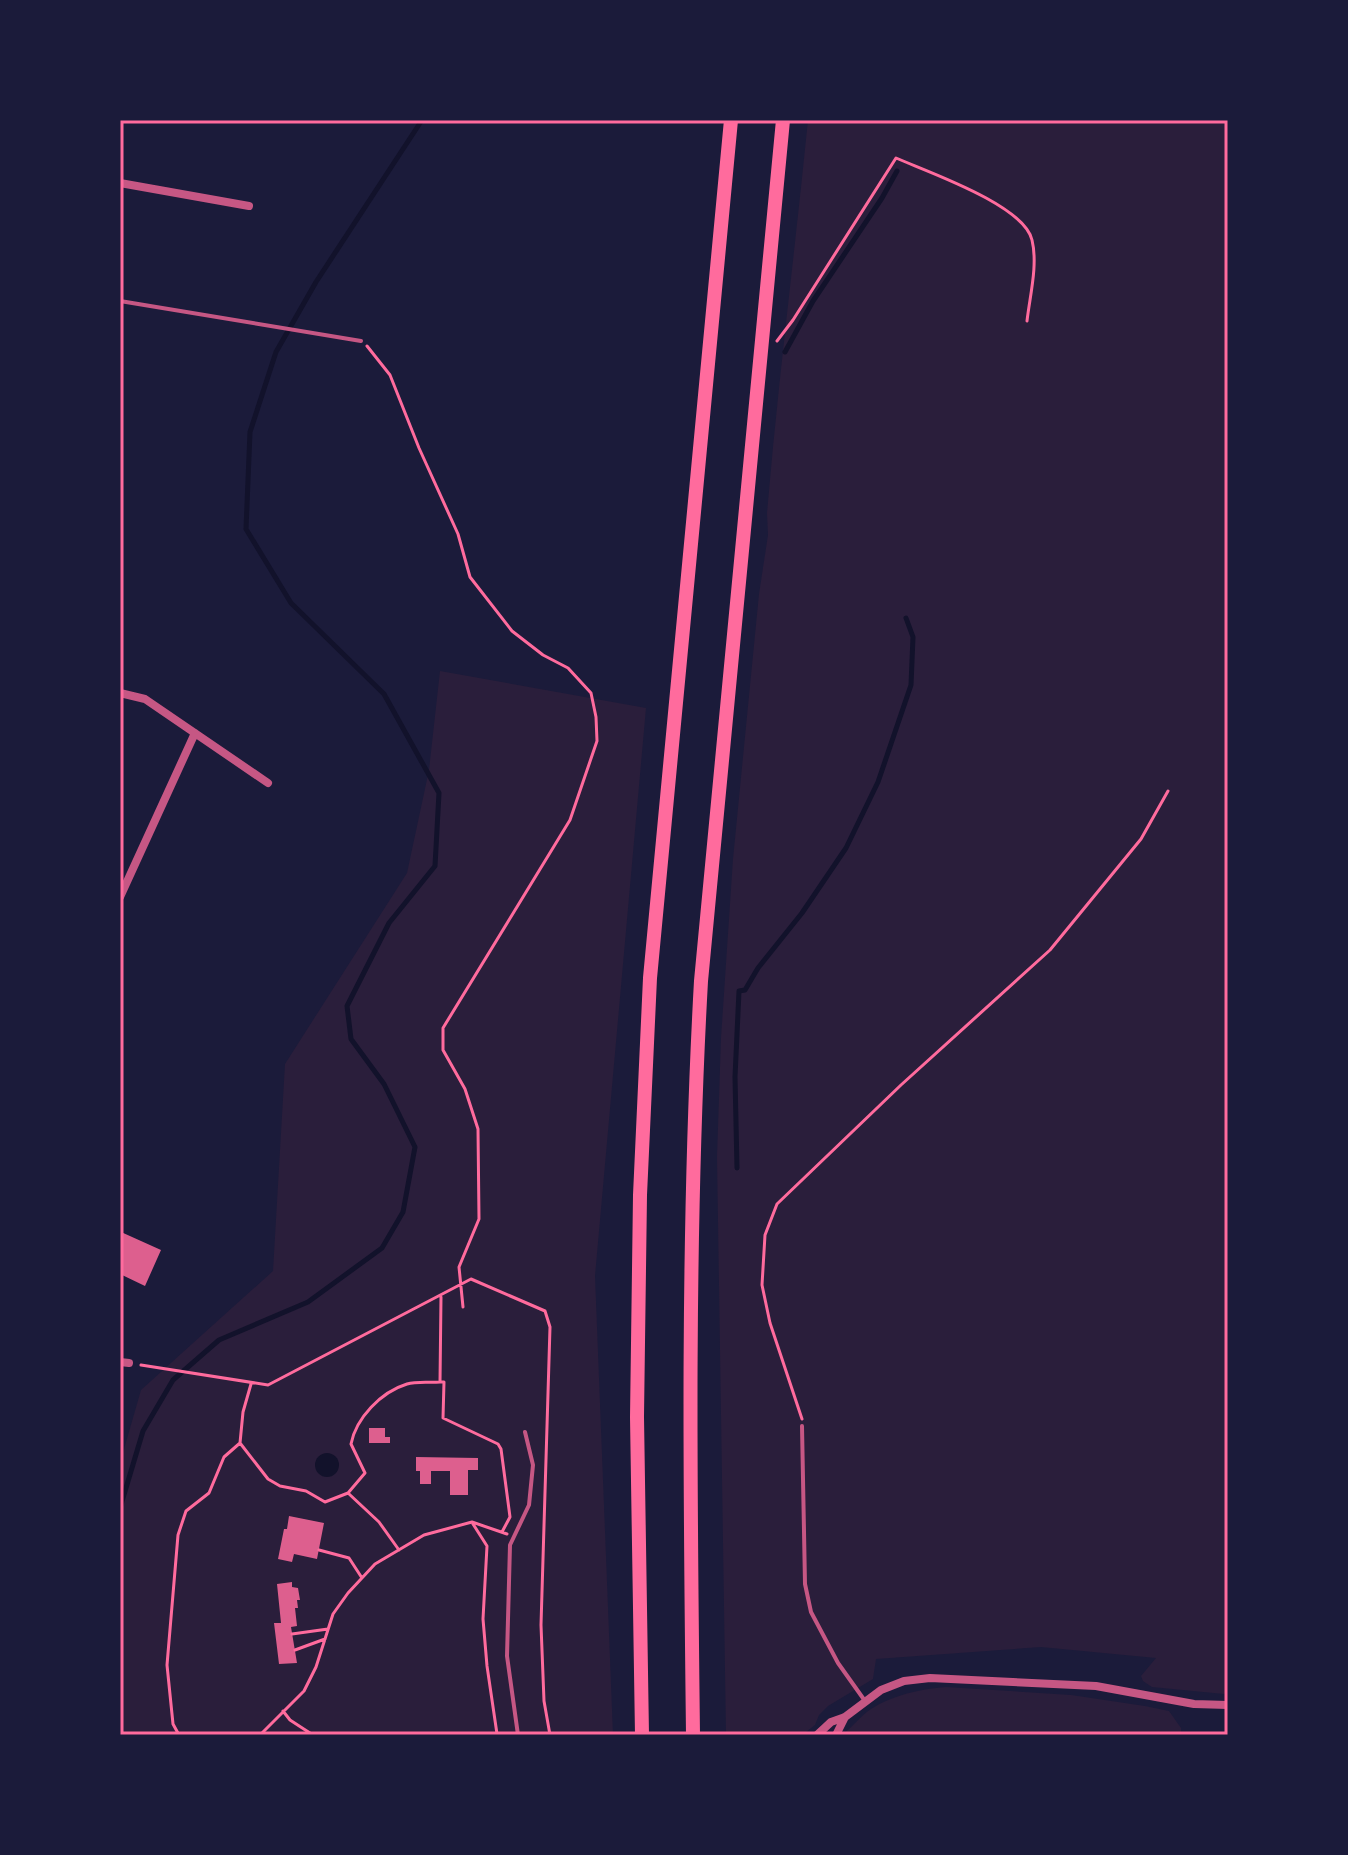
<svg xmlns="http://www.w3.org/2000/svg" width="1348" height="1855" viewBox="0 0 1348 1855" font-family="Bitter,serif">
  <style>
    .green { fill: #2a1e3b }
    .water { fill: #12122b }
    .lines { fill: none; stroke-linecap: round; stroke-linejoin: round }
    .stream { stroke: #12122b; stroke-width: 5 }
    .building { fill: #dd5f8e }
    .path { stroke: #ff6b9d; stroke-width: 3 }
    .service { stroke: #c65784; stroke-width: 4 }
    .minor { stroke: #c65784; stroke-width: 8 }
    .motorway { stroke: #ff6b9d; stroke-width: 14 }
    .neatline { fill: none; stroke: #ff6b9d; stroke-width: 3 }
  </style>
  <rect width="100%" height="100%" fill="#1b1b3a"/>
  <path class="green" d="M808,120H1228V1692L1224,1694L1152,1687L1143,1681L1141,1676L1156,1658L1041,1647L876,1659L873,1679L828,1706L819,1715L815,1725L802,1735H726L717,1157L721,1038L733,859L759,594L768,535L767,513C778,382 795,251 808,120Z
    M440,671L646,708L595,1276L613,1735H120V1463L141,1390L273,1271L285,1064L407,873L429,770Z
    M946,1687L1071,1695L1145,1706L1169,1711L1181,1728V1734L1190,1735H842C853,1727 860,1716 871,1709C893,1695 920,1689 946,1687Z"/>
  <path class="water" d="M315 1465a12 12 0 1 1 24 0a12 12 0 1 1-24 0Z"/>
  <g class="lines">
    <path class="stream" d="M785,352L813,301L882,198L897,171
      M737,1168L735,1077L739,991L745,990L758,968L802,913L846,848L878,782L911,685L913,637L906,618
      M120,1508L143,1431L173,1380L219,1340L308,1302L382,1248L403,1212L415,1147L384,1084L351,1039L347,1006L389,923L435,866L439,793L384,694L291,603L246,529L250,432L276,352L316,282L422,120"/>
  </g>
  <path class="building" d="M121,1232L161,1250L145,1286L120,1274Z
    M369,1428H385V1437H390V1443H369Z
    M416,1457L478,1458V1470H468V1495H450V1471H431V1484H420V1471H416Z
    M289,1516L324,1523L317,1559L294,1554L292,1562L278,1559L284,1529H287Z
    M292,1582V1587L298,1588L300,1600H297L298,1608H295L297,1626L291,1627L297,1663L279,1664L274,1623H281L277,1584Z"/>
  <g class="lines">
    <path class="path" d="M777,341L793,320L896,158C928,172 1024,205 1032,240C1038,265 1030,295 1027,321
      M367,346L390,375L419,448L458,534L470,577L512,631L543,655L568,668L591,693L596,717L597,741L570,820L443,1028V1050L465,1089L478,1129L479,1219L459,1267L463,1307
      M141,1365L268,1385L471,1279L545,1311L550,1327L541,1625L544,1701L550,1735
      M440,1382H444L443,1418L498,1444L501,1449L510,1517L502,1532
      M802,1419L770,1323L762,1285L765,1235L777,1204L901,1085L1050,950L1141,839L1168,791
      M240,1443L268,1479L280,1486L306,1491L325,1502L348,1493L379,1522L399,1550
      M348,1493L365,1473L351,1444C356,1418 381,1392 407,1384C417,1381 430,1383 440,1382L441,1297
      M473,1524L487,1546L483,1619L487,1666L497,1734L492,1735
      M319,1550L349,1558L362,1578
      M292,1634L328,1629
      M295,1650L325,1639
      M283,1711L290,1720L313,1735
      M497,1734L506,1735
      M179,1735L173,1724L167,1665L178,1535L186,1511L209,1493L224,1457L240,1443L243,1412L251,1384
      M260,1735L304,1691L316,1667L333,1614L348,1593L375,1564L424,1535L472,1522L507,1534"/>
    <path class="service" d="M120,301L361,341
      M802,1426L805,1584L811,1612L838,1663L865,1701
      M518,1735L507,1656L510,1545L529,1505L533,1465L525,1432"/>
    <path class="minor" d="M120,183L249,206
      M120,693L145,699L268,783
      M120,897L195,733
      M120,1362L129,1363
      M817,1735L831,1722L845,1717L881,1690L904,1681L930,1678L1096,1686L1194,1704L1228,1705
      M836,1735L845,1717"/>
    <path class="motorway" d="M642,1735L637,1417L640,1195L650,978L731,120
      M693,1735C690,1483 687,1232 701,981L783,120"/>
  </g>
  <rect width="1348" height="1855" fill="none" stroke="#1b1b3a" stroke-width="244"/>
  <rect x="122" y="122" width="1104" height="1611" class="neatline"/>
</svg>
